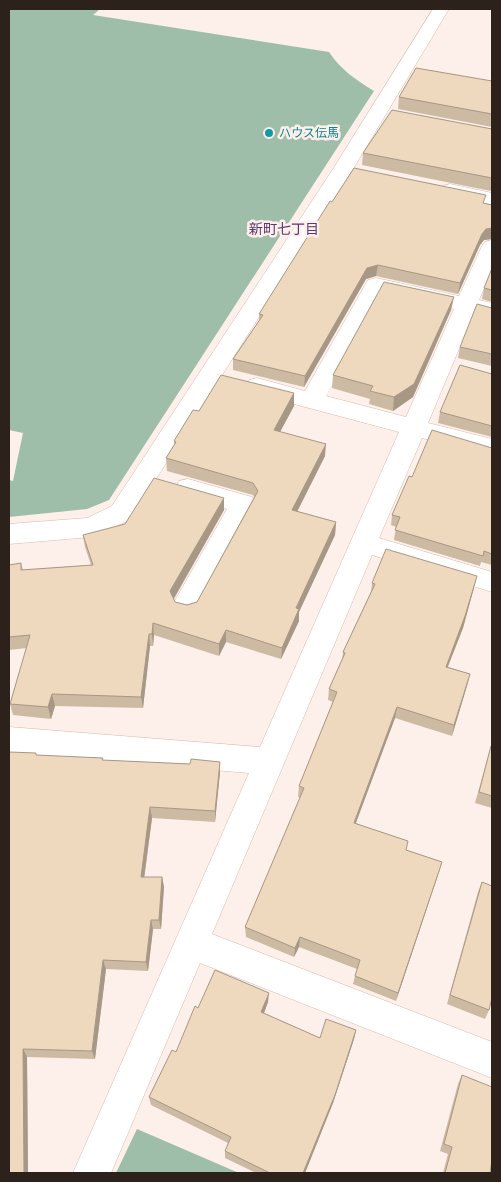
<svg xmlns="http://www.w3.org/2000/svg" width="501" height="1182" viewBox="0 0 501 1182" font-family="'Public Sans','Noto Sans JP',sans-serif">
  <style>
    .forest { fill: #9ebea9 }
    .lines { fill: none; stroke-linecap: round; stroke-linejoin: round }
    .minor-casing { stroke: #dab9ab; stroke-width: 1 }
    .minor { fill: #fff; fill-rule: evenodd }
    .wall { fill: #cdbaa3 }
    .shaded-wall { fill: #a79785 }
    .building { fill: #eed8be; stroke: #a79785 }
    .culture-dot { fill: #0f9aa8; stroke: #fdefe9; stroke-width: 2 }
    .labels { text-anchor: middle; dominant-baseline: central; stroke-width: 5; stroke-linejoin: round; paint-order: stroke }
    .far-culture-label { font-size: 12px; fill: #0d838f; stroke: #fdefe9; text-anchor: start }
    .far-neighbourhood-label { font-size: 14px; fill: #5a3871; stroke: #fdefe9 }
  </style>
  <rect width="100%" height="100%" fill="#fdefe9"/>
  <path class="forest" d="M9,9H100L93,15L329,52C341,70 356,80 374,91L109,500L87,509L9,517V480L13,481L23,433L9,430Z
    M137,1129L239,1173H116Z"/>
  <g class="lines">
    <defs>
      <path id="minor" d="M433,9H449L353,169L130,520L91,537L9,544V524L87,518L112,506L333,169Z
        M450,184L492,193V205L443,194L440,190L443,186Z
        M492,240V270L479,300L492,303V317L474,313L428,423L492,439V457L422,438L379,538L492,572V592L372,555L212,934L492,1042V1078L200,963L111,1173H73L249,773L9,753V727L260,747L399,432L249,392L245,386L249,380L257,378L305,391L368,280L376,278L459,296L482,246L485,242ZM382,293L454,309L406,417L326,396Z
        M188,479L252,497L256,504L197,612L187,615L177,612L173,604L227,509L179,495L175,488L179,481Z"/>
    </defs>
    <use href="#minor" class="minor-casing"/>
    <use href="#minor" class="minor"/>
  </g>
  <path class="wall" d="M492,81V127L398,109L399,97Z
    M492,129V189L491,191L362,165L363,153Z
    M332,202L485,203L492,205V239L484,240L480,245L458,294L376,276L366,279L304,387L233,370V359L259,321V314Z
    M492,268V302L482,299L484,288Z
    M492,308V366L458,358L460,347Z
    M451,310L413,397L393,411L369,404L370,399L332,388L333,375Z
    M492,374V437L438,423L440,412Z
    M294,393V406L280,432L325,456L297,511L336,522L335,535L299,612V621L281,659L226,642L219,656L154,635L153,646H150L143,708L55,706L51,719L13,715L10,704L27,648L9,650V565L21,563L23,570L91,565L85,547L83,535L224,510L174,599L175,602L187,605L197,602L254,497L253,495L167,471L166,458L174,445V441L199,411Z
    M492,448V565L481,562L480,566L394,540L396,527L391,525L392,515L412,477Z
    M372,583L474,588L463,628L448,667L470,674L452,736L395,718L356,823L406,850L442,862L396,1001L353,984L355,976L357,969L299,947L294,957L246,937L245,927L300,798L298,797L299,786L333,702L328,700L329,689L342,660L343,652L371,592Z
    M491,746L492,747V808L475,803Z
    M37,755L103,760L190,764L220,762V772L215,822L152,818L144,877H162L164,887L161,929H153L148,971L106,969L95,1059L27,1057L28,1173H9Z
    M482,882L489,1010L485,1019L447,1004L478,892Z
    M268,1002L264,1013L320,1038L356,1030L354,1039L333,1103L305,1173H256L225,1158V1151L228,1143L151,1105L149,1097L176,1052L198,1008Z
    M462,1075L490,1173H443L448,1154L440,1151L458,1084Z"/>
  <path class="shaded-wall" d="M492,228V239L484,240L480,245L458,294L460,283L482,234L486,229Z
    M378,265L376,276L366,279L304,387L305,376L367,268Z
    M454,297L451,310L413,397L393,411L394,397Z
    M294,393V406L274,443V430Z
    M326,444L325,456L292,522V510Z
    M224,498V510L171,603L170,591Z
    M336,522L335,535L299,612V621L281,659L282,648L296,608Z
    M477,576L463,628L443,678L446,667Z
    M153,623L154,635L153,646L152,634Z
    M226,630V642L219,656V644Z
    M149,634L150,646L143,708L141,697Z
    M470,674L467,686L452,736L454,725Z
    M52,694L55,706L51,719L48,707Z
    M397,707L395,718L352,833L354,823Z
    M220,762V772L215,822V811Z
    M150,807L152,818L143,887L141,877Z
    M442,862L439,872L396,1001L398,993Z
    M162,877L164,887L161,929L159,920Z
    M151,920L153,929L148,971L146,962Z
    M300,937L299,947L294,957L295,948Z
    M103,960L106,969L95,1059L92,1051Z
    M269,993L268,1002L261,1021V1012Z
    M356,1030L354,1039L333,1103L305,1173H303Z
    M23,1049L27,1057L28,1173H24Z"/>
  <path class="building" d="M416,68L492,81V114L399,97Z
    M392,110L492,129V178L363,153Z
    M354,168L486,195L483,203L492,205V228L486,229L482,234L460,283L378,265L367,268L305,376L233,359L263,315L259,314L330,201L332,202Z
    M492,268V290L484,288Z
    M384,282L454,297L414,384L394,397L370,391L373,386L333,375Z
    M477,304L492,308V354L460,347Z
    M460,365L492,374V426L440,412Z
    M221,375L294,393L274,430L326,444L292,510L336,522L296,608L299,609L282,648L226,630L219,644L153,623L152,634H149L141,697L52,694L48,707L10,704L30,635L9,637V565L21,563V570L93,565L83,535L125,524L154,478L224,498L170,591L175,602L187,605L197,602L258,491L253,483L166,458L176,442L174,441L193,410L199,411Z
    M432,430L492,448V554L484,551L483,556L395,530L400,517L392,515L409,476L412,477Z
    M386,549L477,576L465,616L446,667L470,674L454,725L397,707L354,823L408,841L406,850L442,862L398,993L355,976L360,960L300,937L295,948L245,927L304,788L299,786L337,692L329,689L345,653L343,652L375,584L372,583Z
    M491,746L492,747V796L479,792Z
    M9,752L36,753V755L103,758L102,760L190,764L191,759L220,762L215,811L150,807L141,877H162L159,920H151L146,962L103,960L92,1051L23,1049L24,1173H9Z
    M482,882L492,886V998L489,1010L450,995Z
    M215,970L269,993L261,1012L320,1038L326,1019L356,1030L335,1095L303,1173H270L225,1151L231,1137L149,1097L172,1050L176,1052L195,1006L198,1008Z
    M462,1075L492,1087V1159L490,1173H445L452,1147L444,1144Z"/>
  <circle class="culture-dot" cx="269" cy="133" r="5"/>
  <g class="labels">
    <g class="far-culture-label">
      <text x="279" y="133">ハウス伝馬</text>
    </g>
    <g class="far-neighbourhood-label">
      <text x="284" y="229">新町七丁目</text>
    </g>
  </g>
  <rect width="501" height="1182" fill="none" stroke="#2d211c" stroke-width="20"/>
</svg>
